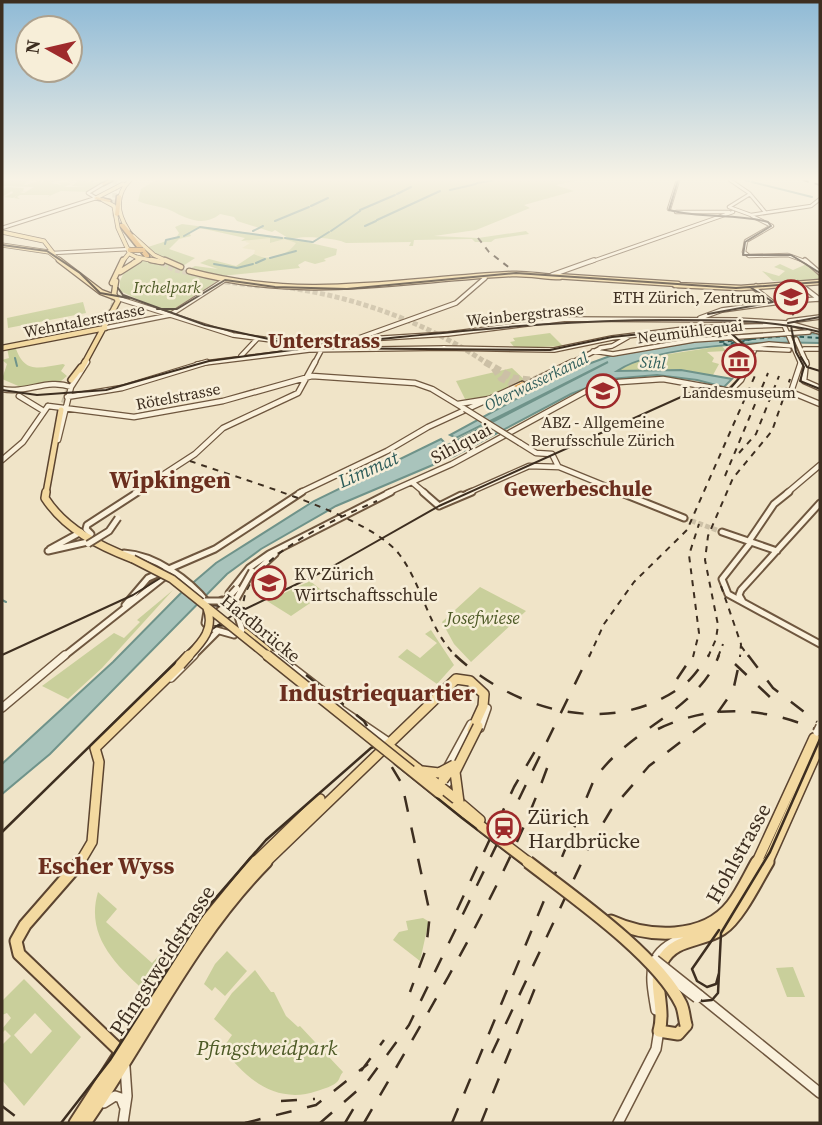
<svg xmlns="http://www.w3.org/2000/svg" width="822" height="1125" viewBox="0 0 822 1125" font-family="'Source Serif 4',serif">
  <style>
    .farmland { fill: #e6deb5 }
    .green { fill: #c9cf9b; fill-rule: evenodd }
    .water { fill: #a9c4bc; stroke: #6f938a; stroke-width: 2 }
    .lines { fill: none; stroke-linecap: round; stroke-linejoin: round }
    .stream { stroke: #6f938a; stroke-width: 2 }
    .ferry { stroke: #2f5d5a; stroke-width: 2; stroke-dasharray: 4.5 3.5; stroke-linecap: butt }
    .secondary-tunnel-far2 { stroke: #ccc0a6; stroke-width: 3.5; stroke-dasharray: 3.5 2; stroke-linecap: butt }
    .secondary-tunnel-far1 { stroke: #ccc0a6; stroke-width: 4.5; stroke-dasharray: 4.5 2; stroke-linecap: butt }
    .secondary-tunnel { stroke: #ccc0a6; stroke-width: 5; stroke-dasharray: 5 2.5; stroke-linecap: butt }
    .primary-tunnel-far1 { stroke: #ccc0a6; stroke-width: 4.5; stroke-dasharray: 4.5 2.5; stroke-linecap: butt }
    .primary-tunnel { stroke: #ccc0a6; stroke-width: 5; stroke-dasharray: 5 2.5; stroke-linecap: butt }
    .highway-tunnel-far2 { stroke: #ccc0a6; stroke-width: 4.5; stroke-dasharray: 4.5 2; stroke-linecap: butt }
    .highway-tunnel-far1 { stroke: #ccc0a6; stroke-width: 5; stroke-dasharray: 5 2.5; stroke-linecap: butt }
    .highway-tunnel { stroke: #ccc0a6; stroke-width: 7; stroke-dasharray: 7 3.5; stroke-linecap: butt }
    .secondary-far5-casing { stroke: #6f573f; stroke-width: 4.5 }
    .secondary-far4-casing { stroke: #6f573f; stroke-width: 6 }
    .secondary-far3-casing { stroke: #6f573f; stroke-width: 7 }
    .secondary-far2-casing { stroke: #6f573f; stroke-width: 9 }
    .secondary-far1-casing { stroke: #6f573f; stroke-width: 10 }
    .secondary-casing { stroke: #6f573f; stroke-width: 12 }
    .primary-far5-casing { stroke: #5b4430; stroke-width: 5 }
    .primary-far4-casing { stroke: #5b4430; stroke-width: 7 }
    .primary-far3-casing { stroke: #5b4430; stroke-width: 8 }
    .primary-far2-casing { stroke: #5b4430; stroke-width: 10 }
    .primary-far1-casing { stroke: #5b4430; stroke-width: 12 }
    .primary-casing { stroke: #5b4430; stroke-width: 15 }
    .highway-casing { stroke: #5b4430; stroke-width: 3 }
    .secondary-far5 { stroke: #faf1dc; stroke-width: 2.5 }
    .secondary-far4 { stroke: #faf1dc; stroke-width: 3.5 }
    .secondary-far3 { stroke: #faf1dc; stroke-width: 4.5 }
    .secondary-far2 { stroke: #faf1dc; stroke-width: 5 }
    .secondary-far1 { stroke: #faf1dc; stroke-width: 7 }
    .secondary { stroke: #faf1dc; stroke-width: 9 }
    .primary-far5 { stroke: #f3d9a0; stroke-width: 3.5 }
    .primary-far4 { stroke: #f3d9a0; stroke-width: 4.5 }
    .primary-far3 { stroke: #f3d9a0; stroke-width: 5 }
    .primary-far2 { stroke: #f3d9a0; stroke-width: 7 }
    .primary-far1 { stroke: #f3d9a0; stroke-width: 9 }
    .primary { stroke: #f3d9a0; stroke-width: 11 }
    .highway { fill: #e0a458; fill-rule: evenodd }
    .tram-far1 { stroke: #3d2e20; stroke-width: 2 }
    .tram { stroke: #3d2e20; stroke-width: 2.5 }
    .rail-far1 { stroke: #3d2e20; stroke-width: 2; stroke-dasharray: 6 6; stroke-linecap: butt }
    .rail { stroke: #3d2e20; stroke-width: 2.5; stroke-dasharray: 16 16; stroke-linecap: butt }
    .secondary-bridge-far3-casing { stroke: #6f573f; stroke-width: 7; stroke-linecap: butt }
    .secondary-bridge-far2-casing { stroke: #6f573f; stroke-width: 9; stroke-linecap: butt }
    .secondary-bridge-far1-casing { stroke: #6f573f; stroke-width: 10; stroke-linecap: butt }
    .secondary-bridge-casing { stroke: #6f573f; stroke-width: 12; stroke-linecap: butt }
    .primary-bridge-far3-casing { stroke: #5b4430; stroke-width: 5; stroke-linecap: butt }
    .primary-bridge-far2-casing { stroke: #5b4430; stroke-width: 10; stroke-linecap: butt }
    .primary-bridge-far1-casing { stroke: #5b4430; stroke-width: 12; stroke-linecap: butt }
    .primary-bridge-casing { stroke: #5b4430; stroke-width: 15; stroke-linecap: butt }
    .highway-bridge-casing { stroke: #5b4430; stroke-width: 6; stroke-linecap: butt }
    .secondary-bridge-far3 { stroke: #faf1dc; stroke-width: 4.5 }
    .secondary-bridge-far2 { stroke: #faf1dc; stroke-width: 5 }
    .secondary-bridge-far1 { stroke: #faf1dc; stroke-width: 7 }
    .secondary-bridge { stroke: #faf1dc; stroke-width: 9 }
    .primary-bridge-far3 { stroke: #f3d9a0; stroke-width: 3.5 }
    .primary-bridge-far2 { stroke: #f3d9a0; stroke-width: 7 }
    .primary-bridge-far1 { stroke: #f3d9a0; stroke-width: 9 }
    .primary-bridge { stroke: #f3d9a0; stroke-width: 11 }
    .highway-bridge { stroke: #e0a458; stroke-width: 4.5 }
    .labels { text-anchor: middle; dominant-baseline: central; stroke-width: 5; stroke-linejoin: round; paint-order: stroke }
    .far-park-label { font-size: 16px; font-style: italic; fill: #4d5a26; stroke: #f7eed8 }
    .far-poi-label { font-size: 16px; fill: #3d2e20; stroke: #f7eed8 }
    .far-street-label { font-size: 16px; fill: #3d2e20; stroke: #f7eed8 }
    .far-water-label { font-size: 16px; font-style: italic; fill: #2f5d5a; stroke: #f7eed8 }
    .street-label { font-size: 18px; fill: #3d2e20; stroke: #f7eed8 }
    .poi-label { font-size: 18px; fill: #3d2e20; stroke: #f7eed8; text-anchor: start }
    .park-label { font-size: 18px; font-style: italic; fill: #4d5a26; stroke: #f7eed8 }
    .water-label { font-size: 19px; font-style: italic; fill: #2f5d5a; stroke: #f7eed8 }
    .far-district-label { font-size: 21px; font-weight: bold; fill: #6b2e1e; stroke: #f7eed8 }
    .quarter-label { font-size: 21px; font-weight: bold; fill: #6b2e1e; stroke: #f7eed8 }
    .near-poi-label { font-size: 21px; fill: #3d2e20; stroke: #f7eed8; text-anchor: start }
    .near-street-label { font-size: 21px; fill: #3d2e20; stroke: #f7eed8 }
    .near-park-label { font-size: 21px; font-style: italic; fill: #4d5a26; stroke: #f7eed8 }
    .district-label { font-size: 24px; font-weight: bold; fill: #6b2e1e; stroke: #f7eed8 }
    .near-quarter-label { font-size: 24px; font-weight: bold; fill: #6b2e1e; stroke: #f7eed8 }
  </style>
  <rect width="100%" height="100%" fill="#f0e4c8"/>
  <path class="farmland" d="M257,235L270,238V243L285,239L297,243L284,255L260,257L254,254L255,250L242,248L250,243L245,242Z"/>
  <path class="green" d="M2,180H30L23,185H26L42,180L40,184L45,180H61L50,183L62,185L59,183L76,180L67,182L71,184L64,187H87L72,186L79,180H90L87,183L94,180L93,183L105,180L100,184L109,180L88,192L61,191L47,197L50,195H20L17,197L20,199L14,198L17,195L13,198L4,197L13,193L12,191L2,197V191L6,187L24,188L23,191H27L20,192L24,193L34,187L2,186Z
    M156,180H580L555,185L574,191L524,205L530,208L476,230L434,236L478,238L526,231L529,234L495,239L491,242H475L472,239L414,240L413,246H409L411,242L346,243C338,238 300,235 293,239L337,249L336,255L324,259L326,261L315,264L305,261L298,265L300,268L221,276L189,269L195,266L218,269L200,263L209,259L236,266L254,254C268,262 287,256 296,243L285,239L270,243V238L241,241L245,238L200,228L189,232L191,236L179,239L169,249L195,258L183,266L159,257L148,247L176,238L179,233L175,227L182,224L288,238L275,230L272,232L237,221L234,217L220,214C204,227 187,219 172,211C162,206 149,206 138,201L141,189Z
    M142,261L163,263L217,281L168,313L120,291V281L127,266Z
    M809,263L820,275V281H773L762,271L779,276L785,271L774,267L780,264L793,270Z
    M83,302L86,313L8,328L7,318Z
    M550,333L563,346L515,348L510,342L515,341L513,338Z
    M15,346C24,374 38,368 63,364L65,365L61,371L67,376L61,381L23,388L2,379L7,364L2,360L9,358L7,348Z
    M722,346L726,351L707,352L714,358L712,362L719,364L713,375L663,369L617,371L643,358Z
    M512,368L528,383L490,398L465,399L456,381Z
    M310,581L325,593L291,616L267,601Z
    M480,587L526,611L471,662L454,644L442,622Z
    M173,590L102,668L68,699L42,686L114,633L124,638L140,622L137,620Z
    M431,630L454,665L437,684L398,657L407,649L420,658L437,643L425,634Z
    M98,892L117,909L106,922L152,963L161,953L166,957L146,992C116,965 85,936 98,892Z
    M423,918L428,921V925L420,961L393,940L399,932L408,930L406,921Z
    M227,951L247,971L225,996L215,987L212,991L204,984L215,964Z
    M793,967L805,997H787L776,968Z
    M255,970L271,992H274L286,1016L298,1027L300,1026L343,1072C340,1075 340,1078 338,1081C334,1086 323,1089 317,1091C277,1105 245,1079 223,1048L232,1035L214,1019L232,993Z
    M24,979L81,1037L24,1106L2,1080V1045L11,1036L5,1030L2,1033V1029L11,1018L7,1013L2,1015V1001ZM35,1013L52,1031L31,1054L14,1035Z"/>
  <path class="water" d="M808,333L820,334V343C772,341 657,344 617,371L681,370L732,379L724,387L697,380L657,375L610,379L571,394L454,456L336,506L261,549L227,574L50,754L2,794V764L113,662L181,593L216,563L314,501L441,439L446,444L442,448L608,362L456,438L450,435L564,373L610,356L698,341Z"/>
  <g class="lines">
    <path class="stream" d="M745,180L749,181
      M752,182L812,197
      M477,183L494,180
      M450,190L476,184
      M397,194L411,187
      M311,206L328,198
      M360,210L395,195
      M377,220L440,191
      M275,221L309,207
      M365,226L376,221
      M253,231L263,226
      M331,231L360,211
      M184,236L200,227L282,238
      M285,238L312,242
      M313,242L329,232
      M165,244L166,240L179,237
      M270,258L296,251
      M256,263L265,259
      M214,264L237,268L253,264
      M148,286L154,287
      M15,358L17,366
      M2,600L6,602"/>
    <path class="ferry" d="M735,342L727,345L720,342L785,336L820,338
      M740,342L752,339"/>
    <path class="secondary-tunnel-far2" d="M788,301L804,300
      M565,364L569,362"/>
    <path class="secondary-tunnel-far1" d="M522,384L569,362"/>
    <path class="secondary-tunnel" d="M684,518L722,532"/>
    <path class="primary-tunnel-far1" d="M106,320L114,303L111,292"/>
    <path class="primary-tunnel" d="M61,410L71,380"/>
    <path class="highway-tunnel-far2" d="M115,180L114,214L120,226
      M147,256L158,262"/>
    <path class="highway-tunnel-far1" d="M155,260L175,270L231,282
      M225,282L260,286
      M283,287C357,297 426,322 488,364"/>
    <path class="highway-tunnel" d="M485,362L513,378L530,380
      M494,368L501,378L517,386"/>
    <defs>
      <path id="secondary-far5" d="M730,180L749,193L765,212
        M750,194L729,207L751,215L811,206L820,199
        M96,198L88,193L103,184
        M669,209L678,180
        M676,212H729
        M2,228L96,198
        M744,252L749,256L788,255L807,262
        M744,252L746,241L772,226L752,216
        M53,253L130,249
        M590,262L733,212"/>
      <path id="secondary-far4" d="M805,260L820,273
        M552,275L594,260
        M798,283L819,299
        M756,286L754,288L772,302
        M117,298L233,335L324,347
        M804,300L819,299
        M700,318L722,310L788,301
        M789,321L820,317
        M783,323L801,364
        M105,328L170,315L226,279
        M682,332L695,335L727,333L746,348L789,350
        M356,339L456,303L485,278
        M796,339L807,364
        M614,345L628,337
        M323,346L351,340L448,334L566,319L736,320L788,323L820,332
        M748,347L769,344L793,346
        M443,348L554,350L612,338L692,328L783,325
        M600,348L612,346
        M804,349H820
        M593,351L613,354L694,340L809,332
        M241,356L257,339
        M197,364L309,350L445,348
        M314,364L322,349
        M569,364L601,348
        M748,364L755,349"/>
      <path id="secondary-far3" d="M801,362L791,392L820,404
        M806,362L804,381L820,388
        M520,388L572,362
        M2,389C26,394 48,378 71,387
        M19,396L42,410
        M67,397L122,388L207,362
        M458,404L489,399
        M48,406L134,417L223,401L312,376L415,383L432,389L465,409
        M58,440L71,387L87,362
        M520,443L536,453L552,454L558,466
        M2,460L23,442L48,406
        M413,483L425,493
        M135,493L195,454L223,428L298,393L315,362
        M299,493L387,451L428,427L522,384
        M387,493L452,464L588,390L619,382L663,379L730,391L741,380L749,362
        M468,493L529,466L559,467L623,493
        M787,493L820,465"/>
      <path id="secondary-far2" d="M423,492L439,506
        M619,492L684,518
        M439,506L472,492
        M439,506L461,495
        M722,532L777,551
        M91,534L86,529L87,525L138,492
        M749,541L774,504L789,492
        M751,542L722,579L728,594L820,644
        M50,549L81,532
        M48,551L92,541
        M124,553C155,555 189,579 208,603
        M252,575L275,554
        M229,593L249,568L269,554L391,492
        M222,600L207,611L205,623L209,628L234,635
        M743,602L739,595L741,590L820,503
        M125,605L148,578L215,549L302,492
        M63,657L168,574
        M192,657L218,631
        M267,657L271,653L279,657"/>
      <path id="secondary-far1" d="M276,655L338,703L340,709
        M171,678L194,655
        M2,708L65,655
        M336,711L340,709L390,743
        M480,728L487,708
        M447,768L471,724
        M446,785L455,774"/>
      <path id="secondary" d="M699,995L820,1093
        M656,1010C649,970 646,952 688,936
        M104,1103L115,1096L121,1098L124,1106
        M123,1123L127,1096L125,1067
        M618,1123L656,1049L659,1030"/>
      <path id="primary-far5" d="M96,198L123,184
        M103,200L114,206L118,228L130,254
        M128,230C117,213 115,195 130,180
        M2,232L44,241L54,254
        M133,236L154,255L169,262
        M2,245L49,252L62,262
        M136,257L160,262
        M122,262L130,252
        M134,262L141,259"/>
      <path id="primary-far4" d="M59,260L101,292L117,298
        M151,260L162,262
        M165,260L181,267
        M189,271C305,302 397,280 512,274C528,273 544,277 560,277
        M120,272L139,260
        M555,276L678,284
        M112,283L123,260
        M675,285L741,288L820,282
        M2,348L105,328
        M84,364L118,301L114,294L116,281"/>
      <path id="primary-far3" d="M81,370L85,362
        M71,380L81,367
        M46,493L61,410"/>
      <path id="primary-far2" d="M46,492L45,498C65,529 99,546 133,559
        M242,630L268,651"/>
      <path id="primary-far1" d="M390,747L418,769
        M439,793L481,826
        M459,802L480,820
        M79,864L92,842L99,762L95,748L180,665
        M253,864L320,799
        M264,864L456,679L470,681L484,694L483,706L472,730
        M756,864L814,738L820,741
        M767,864L820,745"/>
      <path id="primary" d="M80,862L25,925L16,941L19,954L118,1049L123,1061
        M611,921C648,938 704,941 732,905C742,892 749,876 757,862
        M686,1025L678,1034L659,1031C666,1008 652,983 662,962C673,938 703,942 722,929C739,918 757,880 768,862
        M75,1123L200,929L255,862
        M85,1123C145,1037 191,938 266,862"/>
      <path id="highway" d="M109,180L112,181L104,185L101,184Z
        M119,195L121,196L119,215L117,216L115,215L117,196Z
        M96,197L110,200L111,201L109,202L95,199Z
        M120,224H124L149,255V257H145L120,226Z
        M522,382L524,383V385L517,388L514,386Z"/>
    </defs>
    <use href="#secondary-far5" class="secondary-far5-casing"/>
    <use href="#secondary-far4" class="secondary-far4-casing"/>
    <use href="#secondary-far3" class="secondary-far3-casing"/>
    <use href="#secondary-far2" class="secondary-far2-casing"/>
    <use href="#secondary-far1" class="secondary-far1-casing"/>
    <use href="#secondary" class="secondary-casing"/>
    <use href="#primary-far5" class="primary-far5-casing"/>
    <use href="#primary-far4" class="primary-far4-casing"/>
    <use href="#primary-far3" class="primary-far3-casing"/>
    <use href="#primary-far2" class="primary-far2-casing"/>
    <use href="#primary-far1" class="primary-far1-casing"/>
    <use href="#primary" class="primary-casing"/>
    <use href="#highway" class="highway-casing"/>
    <use href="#secondary-far5" class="secondary-far5"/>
    <use href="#secondary-far4" class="secondary-far4"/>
    <use href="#secondary-far3" class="secondary-far3"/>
    <use href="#secondary-far2" class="secondary-far2"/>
    <use href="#secondary-far1" class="secondary-far1"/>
    <use href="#secondary" class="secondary"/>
    <use href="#primary-far5" class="primary-far5"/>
    <use href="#primary-far4" class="primary-far4"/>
    <use href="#primary-far3" class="primary-far3"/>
    <use href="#primary-far2" class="primary-far2"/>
    <use href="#primary-far1" class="primary-far1"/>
    <use href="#primary" class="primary"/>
    <use href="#highway" class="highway"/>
    <path class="tram-far1" d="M678,180L669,210C702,219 735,213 768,222L771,226L745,242L743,255H791L820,273
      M2,245L47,251L80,273L100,293L129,298
      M118,288L123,295L205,325L291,344
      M157,309H177L225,280L275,287L347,289L516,273L736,288L820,282
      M708,314L773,302L750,287
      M788,323L820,317
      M791,326L796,352L804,367L800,381L820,389
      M368,340C472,330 573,319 677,320C726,320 772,320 820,332
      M801,357L807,367L820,371
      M2,390L37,395L106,390L209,361L307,348L550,350L612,337L679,330L731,333L747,348L750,357L741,376L728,391L701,388L439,506L328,569L233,615L205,634L181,657
      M216,626L232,625L272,657
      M2,655L133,595L162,577H171L208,605L244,608"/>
    <path class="tram" d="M269,655L376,741L395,764L462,818L702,1001L712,1000L718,993L721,933L770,852L820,739
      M2,832L183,655
      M719,930L692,969L697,981L707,987L716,984L719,973
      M61,1123L110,1060L207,908L266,840L371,748L379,745L387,748"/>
    <path class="rail-far1" d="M803,180L820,185
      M478,238L489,252L511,269
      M779,305L792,313L798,322
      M739,453L756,434L779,376
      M190,461C240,479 369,515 399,554C423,585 428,630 457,657
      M725,476L768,373
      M721,586L741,644L740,657
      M741,646L749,657
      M283,657C270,646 248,632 244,614C233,562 340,517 377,501
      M589,657L604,624L634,582L687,530L757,371
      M693,657L699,633L689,555L699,524
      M708,657L716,639L718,625L705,560L708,536L733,478L772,431L790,379
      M718,657L723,644"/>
    <path class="rail" d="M281,655L364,721L402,784L430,914L426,949L410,992
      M455,655C515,712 614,739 685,684C694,677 702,664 709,655
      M748,655L773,688L817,722
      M735,664L773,700
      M677,679L693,655
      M658,729C713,703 765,707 820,731
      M457,910L514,787L541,741
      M492,1053L589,847L611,810L649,766L716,715L733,691L741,655
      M361,1071L384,1040
      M281,1101L315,1099
      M2,1106L24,1123
      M245,1123L316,1105L368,1064
      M320,1123L367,1082L409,1025L589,655
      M345,1123L361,1096
      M364,1123C432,1005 506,886 551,757
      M452,1123L593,782C625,730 698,712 719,655
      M481,1123L537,983"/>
    <defs>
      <path id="secondary-bridge-far3" d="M465,409L520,443"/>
      <path id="secondary-bridge-far2" d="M88,544L109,531L118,518
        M205,601H225L237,588
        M242,630L234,603L252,571"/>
      <path id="secondary-bridge-far1" d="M817,732L820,726"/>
      <path id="secondary-bridge" d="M655,960L699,995
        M665,974L697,998"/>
      <path id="primary-bridge-far3" d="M130,254L136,257"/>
      <path id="primary-bridge-far2" d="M133,559L172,579L269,657
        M188,657C202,642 215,629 207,608"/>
      <path id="primary-bridge-far1" d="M267,655L439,793
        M180,665L189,655
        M418,769L456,799
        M422,771L439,773L454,765
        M443,780L451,769
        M459,802L455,772L478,726
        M481,826L531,864"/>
      <path id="primary-bridge" d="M528,862C572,896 657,955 681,1004C684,1010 684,1018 686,1025"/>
      <path id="highway-bridge" d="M130,250H143"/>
    </defs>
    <use href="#secondary-bridge-far3" class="secondary-bridge-far3-casing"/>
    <use href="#secondary-bridge-far2" class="secondary-bridge-far2-casing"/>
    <use href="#secondary-bridge-far1" class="secondary-bridge-far1-casing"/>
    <use href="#secondary-bridge" class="secondary-bridge-casing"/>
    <use href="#primary-bridge-far3" class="primary-bridge-far3-casing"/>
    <use href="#primary-bridge-far2" class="primary-bridge-far2-casing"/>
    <use href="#primary-bridge-far1" class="primary-bridge-far1-casing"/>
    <use href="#primary-bridge" class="primary-bridge-casing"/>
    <use href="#highway-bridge" class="highway-bridge-casing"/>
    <use href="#secondary-bridge-far3" class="secondary-bridge-far3"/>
    <use href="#secondary-bridge-far2" class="secondary-bridge-far2"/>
    <use href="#secondary-bridge-far1" class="secondary-bridge-far1"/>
    <use href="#secondary-bridge" class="secondary-bridge"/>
    <use href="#primary-bridge-far3" class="primary-bridge-far3"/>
    <use href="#primary-bridge-far2" class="primary-bridge-far2"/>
    <use href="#primary-bridge-far1" class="primary-bridge-far1"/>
    <use href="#primary-bridge" class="primary-bridge"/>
    <use href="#highway-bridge" class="highway-bridge"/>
  </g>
  <linearGradient id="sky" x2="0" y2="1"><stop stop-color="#8fbad6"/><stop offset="0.53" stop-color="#f8f3e6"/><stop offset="1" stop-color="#f8f3e6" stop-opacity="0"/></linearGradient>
  <rect width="822" height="338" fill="url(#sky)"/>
  <defs>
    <symbol id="university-ring" viewBox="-11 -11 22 22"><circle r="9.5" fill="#f7eed8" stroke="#9e2a2b" stroke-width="1.5"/><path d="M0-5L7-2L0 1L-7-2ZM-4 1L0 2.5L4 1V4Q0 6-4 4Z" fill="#9e2a2b"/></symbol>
    <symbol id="museum-ring" viewBox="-11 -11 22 22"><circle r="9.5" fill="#f7eed8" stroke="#9e2a2b" stroke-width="1.5"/><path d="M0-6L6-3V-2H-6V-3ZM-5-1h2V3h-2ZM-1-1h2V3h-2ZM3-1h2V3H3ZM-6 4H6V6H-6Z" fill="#9e2a2b"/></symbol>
    <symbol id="station-ring" viewBox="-11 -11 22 22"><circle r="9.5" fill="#f7eed8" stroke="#9e2a2b" stroke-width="1.5"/><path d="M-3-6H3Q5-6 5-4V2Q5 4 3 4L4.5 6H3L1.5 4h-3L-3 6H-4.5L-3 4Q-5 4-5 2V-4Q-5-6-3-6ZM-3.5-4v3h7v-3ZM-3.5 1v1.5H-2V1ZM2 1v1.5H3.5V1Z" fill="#9e2a2b"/></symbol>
  </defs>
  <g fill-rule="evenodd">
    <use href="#university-ring" x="772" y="278" width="38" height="38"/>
    <use href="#museum-ring" x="720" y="342" width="38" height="38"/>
    <use href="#university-ring" x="584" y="372" width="38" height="38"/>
    <use href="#university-ring" x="250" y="564" width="38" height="38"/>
    <use href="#station-ring" x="485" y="809" width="38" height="38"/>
  </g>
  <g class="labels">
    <g class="far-park-label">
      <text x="167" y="287">Irchelpark</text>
    </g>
    <g class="far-poi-label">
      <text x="766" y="297" text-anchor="end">ETH Zürich, Zentrum</text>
      <text x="739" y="392">Landesmuseum</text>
      <text x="603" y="422">ABZ - Allgemeine<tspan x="603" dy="18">Berufsschule Zürich</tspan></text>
    </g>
    <g class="far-street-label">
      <text transform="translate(525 314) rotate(-6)">Weinbergstrasse</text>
      <text transform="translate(84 320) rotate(-11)">Wehntalerstrasse</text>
      <text transform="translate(690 331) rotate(-7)">Neumühlequai</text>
      <text transform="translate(178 396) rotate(-11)">Rötelstrasse</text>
    </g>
    <g class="far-water-label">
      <text transform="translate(653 362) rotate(3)">Sihl</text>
      <text transform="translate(536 381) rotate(-26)">Oberwasserkanal</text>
    </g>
    <g class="street-label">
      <text transform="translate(461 443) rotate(-28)">Sihlquai</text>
      <text transform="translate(261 628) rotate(39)">Hardbrücke</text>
    </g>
    <g class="poi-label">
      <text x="294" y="573">KV Zürich<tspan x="294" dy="21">Wirtschaftsschule</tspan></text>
    </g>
    <g class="park-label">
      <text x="483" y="617">Josefwiese</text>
    </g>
    <g class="water-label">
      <text transform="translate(368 469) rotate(-24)">Limmat</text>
    </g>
    <g class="far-district-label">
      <text x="324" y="340">Unterstrass</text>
    </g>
    <g class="quarter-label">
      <text x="578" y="488">Gewerbeschule</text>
    </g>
    <g class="near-poi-label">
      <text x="528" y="816">Zürich<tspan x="528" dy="24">Hardbrücke</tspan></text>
    </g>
    <g class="near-street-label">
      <text transform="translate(738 853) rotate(-61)">Hohlstrasse</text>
      <text transform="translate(162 960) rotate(-57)">Pfingstweidstrasse</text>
    </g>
    <g class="near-park-label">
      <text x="267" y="1047">Pfingstweidpark</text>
    </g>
    <g class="district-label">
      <text x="170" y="479">Wipkingen</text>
      <text x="377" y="692">Industriequartier</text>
    </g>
    <g class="near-quarter-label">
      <text x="106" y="865">Escher Wyss</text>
    </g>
  </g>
  <rect width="822" height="1125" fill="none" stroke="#3d2e20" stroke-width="7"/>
  <g transform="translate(49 49) rotate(278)"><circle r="33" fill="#f7eed8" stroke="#ada18e" stroke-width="2"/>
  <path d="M0-5L12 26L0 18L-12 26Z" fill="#9e2a2b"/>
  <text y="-10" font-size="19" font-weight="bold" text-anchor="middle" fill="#3d2e20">N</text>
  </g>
</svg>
